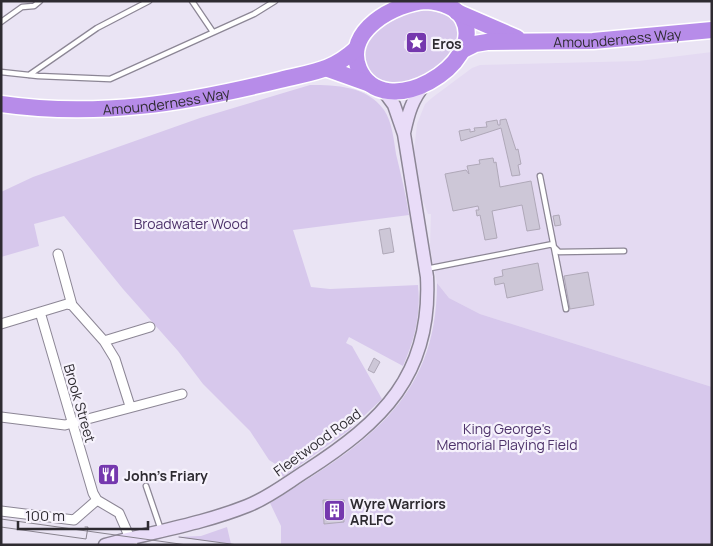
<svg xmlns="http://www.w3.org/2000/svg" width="713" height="546" viewBox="0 0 713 546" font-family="Manrope,sans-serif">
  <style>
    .built { fill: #e4daf2 }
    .green { fill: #d7c8ec; fill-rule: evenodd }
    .building { fill: #cdc7d7; stroke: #afa8b8 }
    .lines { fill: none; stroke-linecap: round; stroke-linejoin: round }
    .lane-casing { stroke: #8c8695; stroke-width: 7 }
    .street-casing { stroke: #8c8695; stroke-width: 11 }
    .secondary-casing { stroke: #8c8695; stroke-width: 15 }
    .highway-casing { stroke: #fff; stroke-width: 19 }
    .lane { stroke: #fff; stroke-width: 4.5 }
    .street { stroke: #fff; stroke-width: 9 }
    .secondary { stroke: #e9dcf8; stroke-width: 12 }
    .highway { stroke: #b78ce9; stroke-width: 16 }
    .tram { stroke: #88838e; stroke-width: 1 }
    .labels { text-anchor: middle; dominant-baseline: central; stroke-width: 4.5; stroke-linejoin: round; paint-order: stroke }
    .street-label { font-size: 14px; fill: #2e2b31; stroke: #f6f2fc }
    .poi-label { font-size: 14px; font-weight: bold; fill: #2e2b31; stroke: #f6f2fc; text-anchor: start }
    .park-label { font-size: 14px; fill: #4d326a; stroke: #f6f2fc }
  </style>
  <rect width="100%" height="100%" fill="#eae4f4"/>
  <path class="built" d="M712,52V387L480,314L449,298L437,283L430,248L431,214H428L421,196L413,160L417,124L425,104L433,97L472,68L480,65L639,61Z"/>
  <path class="green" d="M426,10C519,21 383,130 364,63C361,50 368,39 378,30C392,18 407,11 426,10ZM415,35L420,38L423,45L420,50L411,54L404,48V41Z
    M310,85C336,85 367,86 384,110C392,121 394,141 396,154C401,175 406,195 409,215L293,230L311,287L330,289L418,285C421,314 415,339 403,366L349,337L346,343L352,346L382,399L348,431L283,477L277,465L269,460L250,431L203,384L178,351L123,289L64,216L34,224L39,246L1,257V192L33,177L200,118Z
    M437,283L449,298L480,314L712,387V545H281V526L270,503C361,446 437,403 437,283Z
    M227,527L231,544L176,537L201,536Z"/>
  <path class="building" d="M506,119L516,150L518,149L521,164L518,165L520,175L512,176L501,128L461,141L459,131L470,129V132L475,131L474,128L487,127L486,122L497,120L498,125H500V120Z
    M493,158L494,163L496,162L500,187L531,181L540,229L527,231L522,205L492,211L497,238L485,240L480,215L477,216L476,210H479L478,206L453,211L445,174L466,170L469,174L467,166L480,164L479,160Z
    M559,215L561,225L555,226L553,216Z
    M390,228L394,252L383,254L379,230Z
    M538,263L543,290L507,298L504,283L495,285L494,278L503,276L502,270Z
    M588,272L594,305L570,309L564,276Z
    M374,358L380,362L374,373L368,370Z
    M323,500H344V522L324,524Z"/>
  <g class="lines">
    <defs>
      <path id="lane" d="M192,1L213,32
        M1,22L22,7L34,6L40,1
        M1,72L38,76L110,79L254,14L275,1
        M29,75L97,28L149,1
        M540,176L566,309
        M553,246L559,252L624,251
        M426,269L553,244
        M146,486L161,530"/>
      <path id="street" d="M58,254L72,305
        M40,312L93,493L97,500L119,513L133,545
        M1,324L67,304L72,305L104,341L115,359L130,406
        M104,341L150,327
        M1,417L65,425L182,394
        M1,511L74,520L97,500"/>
      <path id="secondary" d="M404,133C408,114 412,99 425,84
        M105,545C152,532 202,524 247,506C268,498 287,483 306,471C382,422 432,375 427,277L404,134L394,105L383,90"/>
      <g id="highway">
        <path d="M426,1C439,2 456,6 463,19C487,64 383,125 359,69C343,31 395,3 426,1Z"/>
        <path d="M457,12L517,38"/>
        <path id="s1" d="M463,50L475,44L487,42L593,41L712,30"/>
        <path d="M328,69L370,84"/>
        <path id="s2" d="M1,104C98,118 186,103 280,80C311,72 331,72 356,49"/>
      </g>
    </defs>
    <use href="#lane" class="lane-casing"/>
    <use href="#street" class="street-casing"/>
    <use href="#secondary" class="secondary-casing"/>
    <use href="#highway" class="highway-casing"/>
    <use href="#lane" class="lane"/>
    <use href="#street" class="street"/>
    <use href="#secondary" class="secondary"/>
    <use href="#highway" class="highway"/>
    <path class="tram" d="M1,519L187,545
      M1,527L86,539L88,527H85
      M179,537L238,545"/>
  </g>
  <defs>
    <symbol id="sight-square" viewBox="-11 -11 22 22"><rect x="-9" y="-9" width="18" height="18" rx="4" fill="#7538ae" stroke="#f6f2fc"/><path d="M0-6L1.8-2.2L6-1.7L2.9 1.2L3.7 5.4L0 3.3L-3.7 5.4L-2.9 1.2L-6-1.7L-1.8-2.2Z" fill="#fff"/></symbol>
    <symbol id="restaurant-square" viewBox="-11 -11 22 22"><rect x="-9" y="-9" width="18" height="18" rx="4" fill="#7538ae" stroke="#f6f2fc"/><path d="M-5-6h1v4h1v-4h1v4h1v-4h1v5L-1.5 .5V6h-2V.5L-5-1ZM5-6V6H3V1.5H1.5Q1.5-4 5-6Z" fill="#fff"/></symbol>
    <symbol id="building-square" viewBox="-11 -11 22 22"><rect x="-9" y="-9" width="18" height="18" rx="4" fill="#7538ae" stroke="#f6f2fc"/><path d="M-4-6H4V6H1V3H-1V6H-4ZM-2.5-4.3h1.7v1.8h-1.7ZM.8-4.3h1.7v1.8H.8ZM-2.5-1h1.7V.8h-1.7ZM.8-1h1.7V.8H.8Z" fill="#fff"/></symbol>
  </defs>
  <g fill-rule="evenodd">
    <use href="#sight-square" x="404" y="30" width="25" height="25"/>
    <use href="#restaurant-square" x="96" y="462" width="25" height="25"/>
    <use href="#building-square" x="322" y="498" width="25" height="25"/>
  </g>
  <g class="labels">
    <g class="street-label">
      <text stroke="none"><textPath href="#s1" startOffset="156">Amounderness Way</textPath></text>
      <text stroke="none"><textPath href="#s2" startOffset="166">Amounderness Way</textPath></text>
      <text transform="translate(80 403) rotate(74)">Brook Street</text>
      <text transform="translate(317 442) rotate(-36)">Fleetwood Road</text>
    </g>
    <g class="poi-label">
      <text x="432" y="43">Eros</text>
      <text x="124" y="475">John's Friary</text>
      <text x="350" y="503">Wyre Warriors<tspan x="350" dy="16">ARLFC</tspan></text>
    </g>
    <g class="park-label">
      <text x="191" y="223">Broadwater Wood</text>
      <text x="507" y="428">King George's<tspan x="507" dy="16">Memorial Playing Field</tspan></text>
    </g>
  </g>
  <rect width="713" height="546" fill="none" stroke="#2e2b31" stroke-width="5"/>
  <path d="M18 521v8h130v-8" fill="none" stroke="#2e2b31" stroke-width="2.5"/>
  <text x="25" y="521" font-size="15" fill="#2e2b31" stroke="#f6f2fc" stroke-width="4" paint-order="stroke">100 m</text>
</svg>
